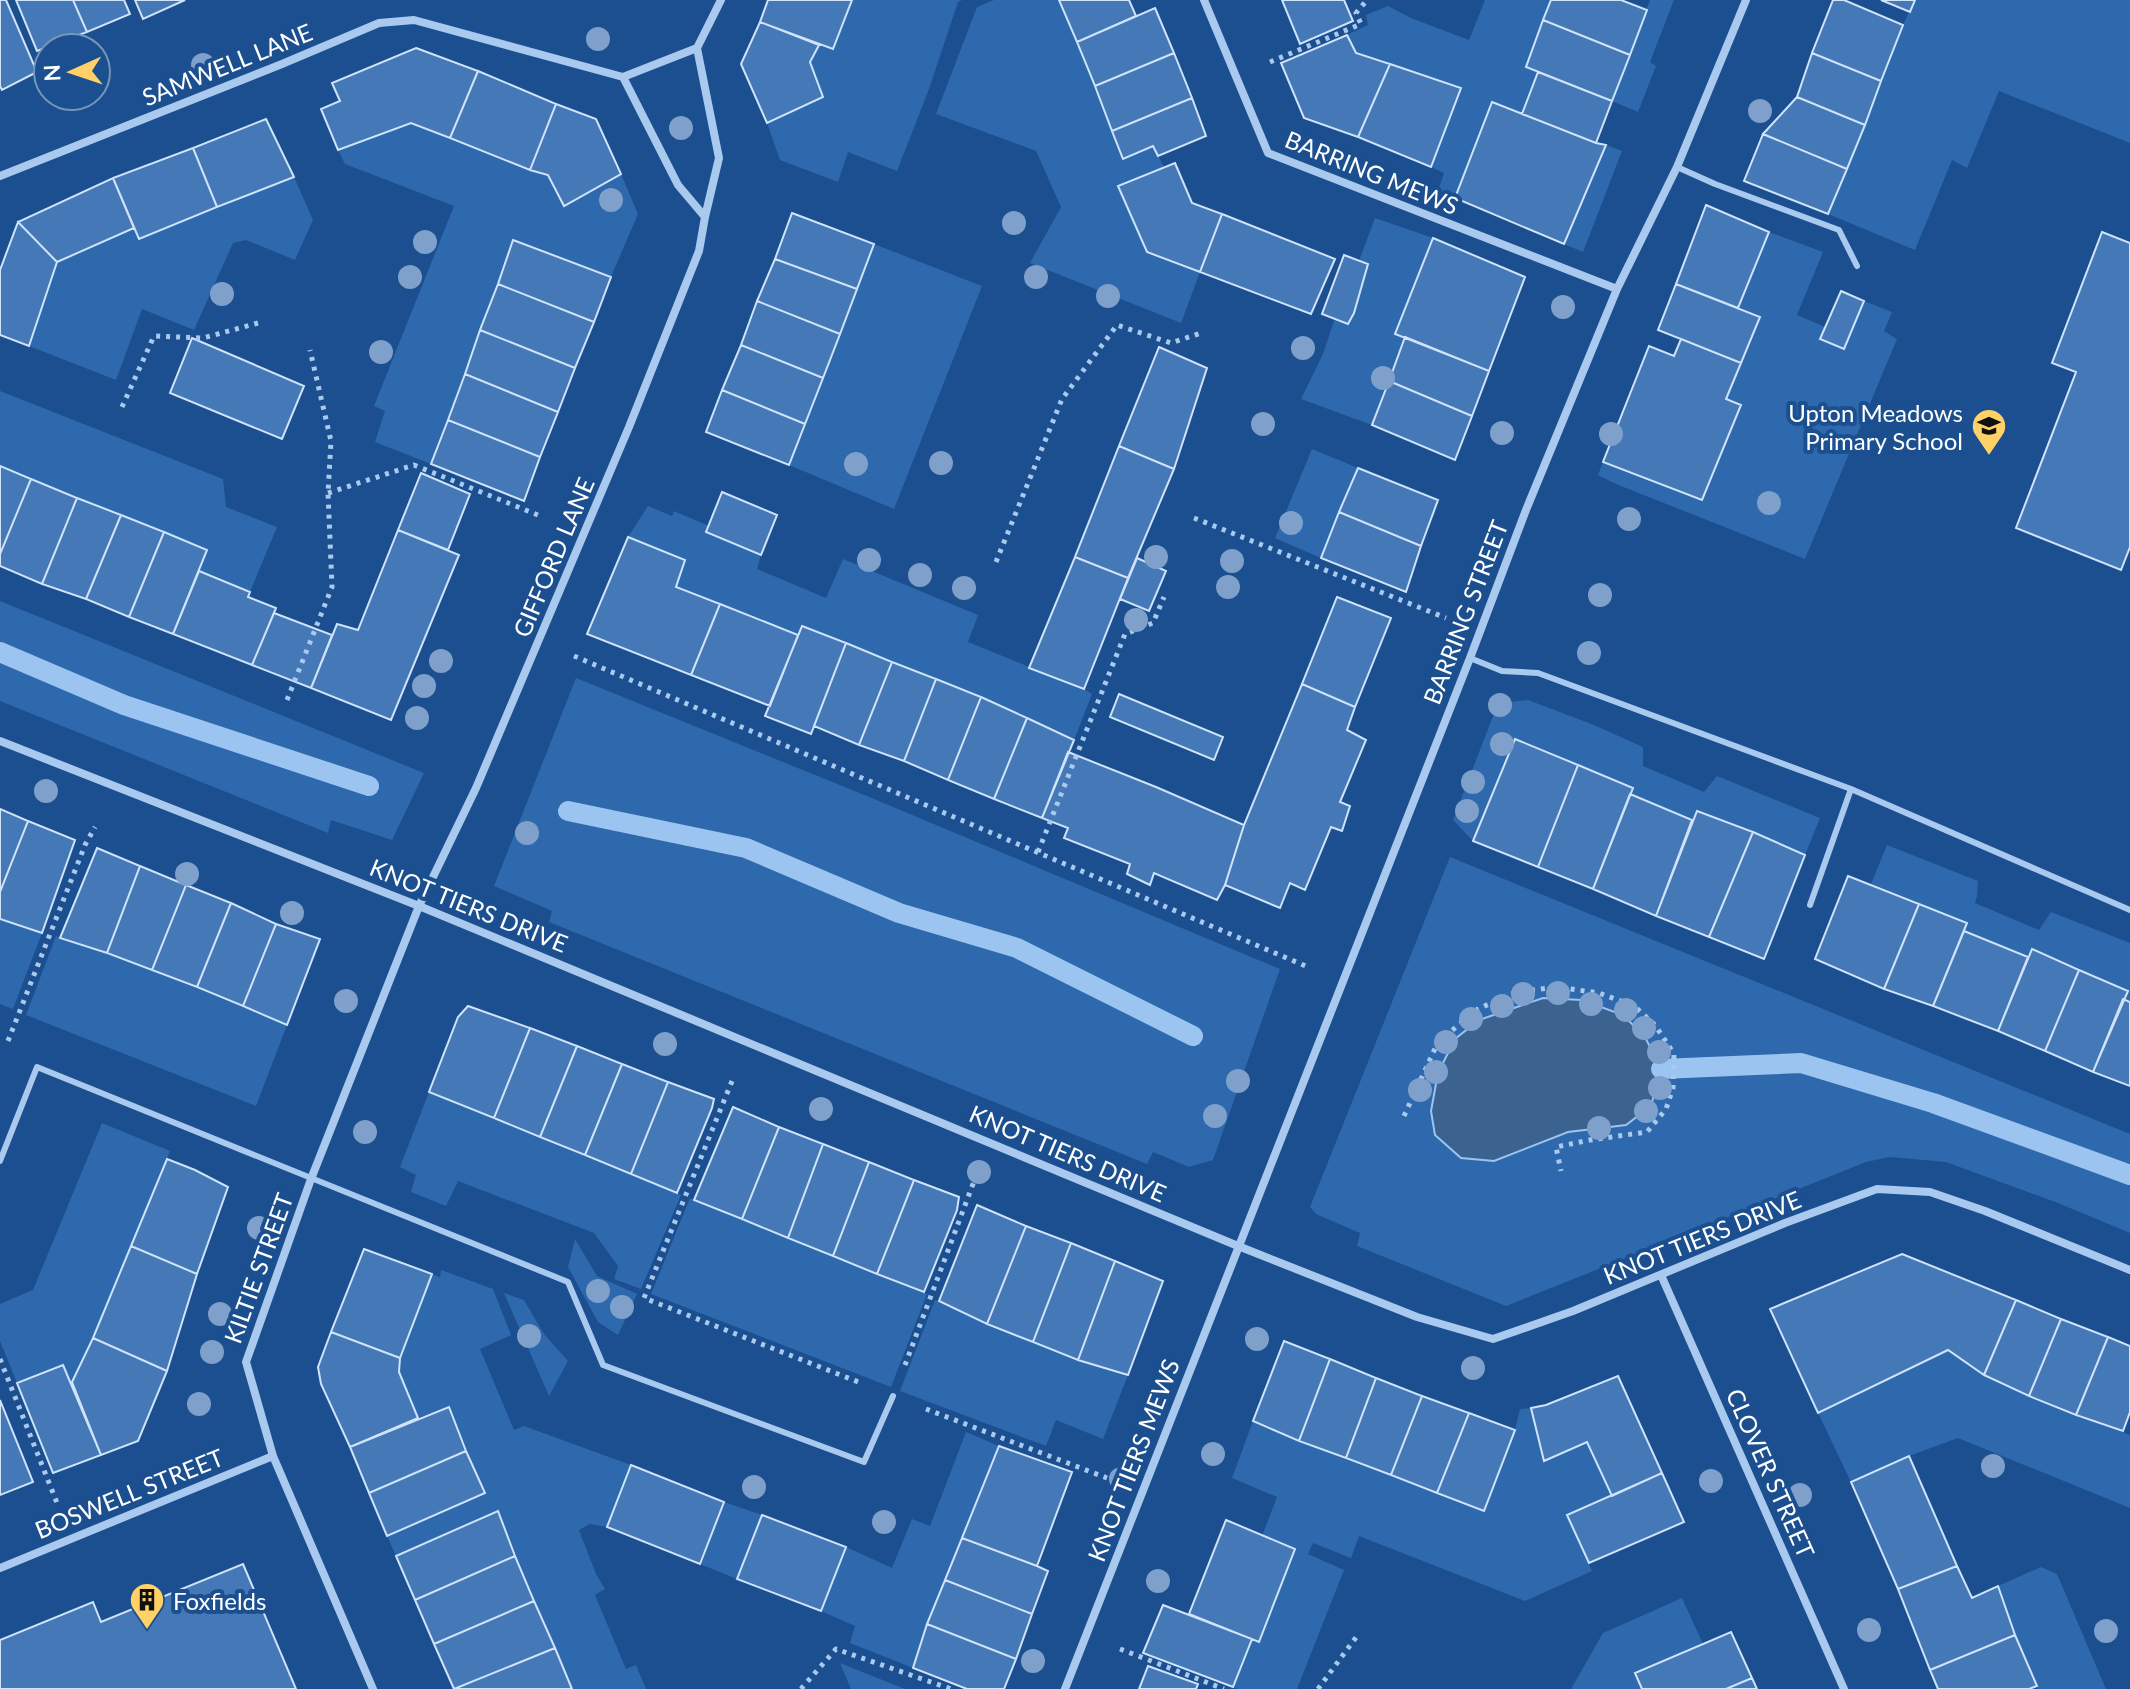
<svg xmlns="http://www.w3.org/2000/svg" width="2130" height="1689" viewBox="0 0 2130 1689" font-family="Lato,sans-serif">
  <style>
    .green { fill: #2e69ad }
    .water { fill: #3c6290; stroke: #9cc4f0; stroke-width: 2 }
    .lines { fill: none; stroke-linecap: round; stroke-linejoin: round }
    .stream { stroke: #9cc4f0; stroke-width: 20 }
    .building { fill: #4478b7; stroke: #cfe3fa; stroke-width: 2 }
    .path { stroke: #a9c9ee; stroke-width: 5; stroke-dasharray: 4 6; stroke-linecap: butt }
    .service { stroke: #a9c9ee; stroke-width: 6 }
    .minor { stroke: #a9c9ee; stroke-width: 8 }
    .tree { fill: #7ea0ca }
    .labels { text-anchor: middle; dominant-baseline: central; stroke-width: 8; stroke-linejoin: round; paint-order: stroke }
    .street-label { font-size: 24px; fill: #fff; stroke: #1b4f8f }
    .poi-label { font-size: 24px; fill: #fff; stroke: #1b4f8f; text-anchor: end }
  </style>
  <rect width="100%" height="100%" fill="#1b4f8f"/>
  <path class="green" d="M852,0H962L958,2L929,89L897,171L848,152L838,182L780,160L767,123L823,97L810,62L819,45L833,49Z
    M994,0H1059L1123,158L1153,146L1164,167L1119,186L1200,272L1181,323L1030,263L1061,207L1036,151L936,114L977,7Z
    M1485,0H1551L1526,67L1538,72L1522,114L1492,102L1455,198L1438,191L1444,173L1431,167L1461,88L1356,53L1347,35L1368,25L1366,15L1388,6L1411,18L1469,40Z
    M1650,0H1674L1650,62L1656,66L1638,112L1612,101Z
    M1915,0H2130V143L1999,91L1967,168L1952,160L1915,250L1828,214L1903,25Z
    M411,123L548,175L564,206L621,174L638,214L611,277L498,284L480,330L431,464L375,442L385,411L374,406L454,206L345,164L338,150Z
    M1606,145L1622,151L1583,252L1564,244Z
    M294,177L313,220L295,260L246,240L233,243L194,330L142,309L116,380L29,346L57,262L134,228L140,239Z
    M1375,218L1433,238L1396,333L1405,337L1372,425L1301,399L1323,354L1335,318L1348,324L1354,313L1368,265L1359,261Z
    M1769,232L1823,252L1797,315L1825,327L1821,340L1844,349L1864,301L1892,312L1884,331L1897,339L1805,559L1616,484L1598,475L1603,462L1702,500L1741,405L1726,399L1738,308Z
    M874,244L982,286L894,509L789,465Z
    M0,391L223,479L226,507L277,527L250,592L199,571L206,550L0,466Z
    M1312,449L1358,468L1321,558L1275,538Z
    M648,506L672,516L674,511L709,526L707,533L761,555L757,569L826,598L843,559L978,615L968,642L1084,689L1092,694L1074,740C985,699 894,661 802,626L798,635L676,587L685,560L628,537Z
    M0,601L424,773L392,840L331,820L328,833L0,701Z
    M576,678L862,794L1280,969L1213,1160L1189,1167L1153,1152L1147,1164L549,922L552,911L494,886Z
    M1528,700L1594,725L1643,747V766L1704,792L1717,776L1820,818L1805,855L1698,811L1692,820L1630,794L1633,788L1515,739L1473,841L1453,820L1498,703Z
    M1887,845L1978,881L1977,896L1975,903L2039,930L2051,912L2130,943V1002L2123,999L2128,990L2033,949L2028,957L1964,931L1967,922L1871,884Z
    M1450,857L2130,1134V1233L2058,1203L1946,1162L1890,1157L1866,1162L1506,1306L1357,1246L1360,1233L1316,1214L1310,1207Z
    M0,919L42,933L13,1009L0,1004Z
    M56,936L152,970L287,1025L256,1106L26,1015Z
    M429,1092L681,1195L641,1289L614,1279L618,1266L594,1233L458,1181L446,1206L411,1192L416,1175L400,1167Z
    M102,1123L170,1151L167,1159L93,1338L72,1382L63,1365L17,1383L0,1341V1304L33,1290Z
    M690,1198L927,1294L891,1387L651,1294Z
    M575,1239L597,1276L637,1294L618,1335L598,1322L568,1267Z
    M441,1270L493,1289L511,1335L480,1349L514,1430L524,1426L631,1465L607,1527L590,1524L579,1530L596,1574L605,1589L595,1595L626,1669L636,1665L646,1689H572L498,1512L396,1556L387,1536L485,1493L449,1407L418,1418L399,1372L400,1358L432,1274L440,1277Z
    M504,1293L524,1300L544,1334L568,1361L549,1396Z
    M935,1300C998,1329 1062,1355 1128,1375L1103,1439L1056,1420L1046,1446L900,1391Z
    M1948,1350L1984,1375L2029,1396L2130,1435V1508L1958,1438L1909,1456L1851,1482L1818,1413Z
    M1531,1408L1544,1461L1587,1442L1612,1496L1567,1515L1592,1571L1525,1601L1359,1536L1351,1558L1313,1543L1308,1554L1344,1570L1297,1689H1238L1233,1687L1252,1639L1260,1642L1295,1549L1262,1536L1277,1497L1232,1478L1253,1421L1483,1511L1515,1430L1520,1409Z
    M966,1432L999,1446L927,1624L913,1668L850,1643L855,1626L821,1611L846,1547L892,1568L912,1519L930,1526Z
    M724,1502L762,1515L737,1579L700,1564Z
    M2041,1567L2057,1574L2106,1689H2038L2015,1635L1998,1586Z
    M1682,1598L1703,1644L1635,1673L1642,1689H1571L1603,1633Z
    M840,1663L905,1689H851Z"/>
  <path class="water" d="M1543,998L1582,1000L1623,1015L1645,1037L1661,1069L1651,1106L1626,1125L1568,1132L1494,1161L1461,1158L1435,1135L1431,1111L1438,1073L1455,1039L1479,1020Z"/>
  <g class="lines">
    <path class="stream" d="M0,652L124,705L369,786
      M568,811L746,848L899,913L1017,948L1193,1036
      M1661,1069L1801,1063L1933,1103L2130,1175"/>
  </g>
  <path class="building" d="M0,0H6L37,72L2,90L0,86Z
    M16,0H73L87,32L37,51Z
    M73,0H124L130,14L87,32Z
    M135,0H185L143,19Z
    M768,0H852L833,49L760,22Z
    M1059,0H1129L1136,16L1077,42Z
    M1282,0H1344L1353,21L1300,44Z
    M1551,0H1621L1647,10L1630,55L1543,20Z
    M1833,0H1844L1903,25L1881,81L1812,53Z
    M1881,0H1915L1910,12Z
    M1155,8L1174,53L1095,86L1077,42Z
    M1543,20L1630,55L1612,101L1526,67Z
    M760,22L819,45L810,62L823,97L767,123L741,64Z
    M1347,35L1356,53L1390,64L1358,137L1304,118L1281,63Z
    M416,48L478,71L450,138L411,123L338,150L321,109L340,101L332,83Z
    M1174,53L1192,98L1112,131L1095,86Z
    M1812,53L1881,81L1865,125L1797,97Z
    M1390,64L1461,88L1431,167L1358,137Z
    M478,71L556,104L530,170L450,138Z
    M1538,72L1612,101L1596,143L1522,114Z
    M1797,97L1865,125L1847,169L1763,134Z
    M1192,98L1206,136L1158,156L1153,146L1123,159L1112,131Z
    M1492,102L1596,143L1606,145L1564,244L1455,198Z
    M556,104L596,119L621,174L564,206L548,175L530,170Z
    M266,119L294,177L217,207L193,148Z
    M1763,134L1847,169L1828,214L1744,181Z
    M193,148L217,207L139,239L113,178Z
    M1175,163L1192,203L1222,214L1200,272L1147,252L1118,186Z
    M113,178L134,228L57,262L18,222Z
    M1706,205L1769,232L1738,308L1676,284Z
    M792,213L874,244L857,289L775,259Z
    M1222,214L1335,259L1311,314L1200,272Z
    M18,222L57,262L29,346L0,335V270Z
    M2102,232L2130,243V547L2121,570L2016,528L2076,372L2052,363Z
    M1433,238L1525,277L1489,371L1395,334Z
    M513,240L611,277L594,322L498,284Z
    M1344,255L1368,264L1354,313L1348,324L1322,314Z
    M775,259L857,289L840,334L757,301Z
    M498,284L594,322L575,368L480,330Z
    M1676,284L1760,317L1741,363L1658,330Z
    M1841,291L1864,301L1844,349L1820,339Z
    M757,301L840,334L823,378L741,345Z
    M480,330L575,368L558,412L465,374Z
    M1405,337L1489,371L1472,416L1389,381Z
    M192,338L304,386L282,439L170,393Z
    M1681,339L1741,363L1726,399L1741,405L1702,500L1603,462L1649,346L1674,356Z
    M741,345L823,378L805,424L722,390Z
    M1159,347L1207,368L1174,469L1119,446Z
    M465,374L558,412L540,457L448,420Z
    M1389,381L1472,416L1455,460L1372,425Z
    M722,390L805,424L789,465L706,432Z
    M448,420L540,457L524,501L431,464Z
    M1119,446L1174,469L1128,578L1075,557Z
    M0,466L31,479L0,554Z
    M1358,468L1438,500L1421,546L1339,512Z
    M421,473L470,494L448,550L398,530Z
    M31,479L77,498L42,584L0,566V554Z
    M722,492L777,515L761,555L706,532Z
    M77,498L121,515L86,599L42,584Z
    M1339,512L1421,546L1406,592L1321,558Z
    M121,515L164,532L129,617L86,599Z
    M398,530L459,555L391,720L311,688L337,624L358,630Z
    M164,532L207,550L173,634L129,617Z
    M628,537L685,560L676,587L720,604L691,675L587,634Z
    M1075,557L1128,578L1084,689L1029,668Z
    M1137,558L1166,571L1149,611L1120,599Z
    M199,571L250,592L248,597L276,608L252,665L173,634Z
    M1337,597L1391,618L1355,707L1302,684Z
    M720,604L798,635L770,706L691,675Z
    M274,613L332,635L311,688L252,665Z
    M802,626L846,643L811,734L765,716Z
    M846,643L892,662L859,745L814,726Z
    M892,662L936,679L904,761L859,745Z
    M936,679L981,697L948,780L904,761Z
    M1302,684L1355,707L1347,730L1366,740L1340,802L1350,806L1342,831L1331,827L1305,890L1290,883L1280,908L1225,885L1244,825Z
    M1119,694L1223,737L1214,760L1110,717Z
    M981,697L1027,718L994,799L948,780Z
    M1027,718L1074,740L1042,818L994,799Z
    M1515,739L1578,765L1538,867L1473,841Z
    M1068,752L1156,787L1244,825L1225,885L1217,900L1154,873L1150,885L1127,874L1130,864L1064,838L1068,828L1042,818Z
    M1578,765L1633,788L1593,889L1538,867Z
    M1630,794L1692,820L1656,916L1593,889Z
    M0,809L28,821L0,892Z
    M1697,811L1753,832L1709,937L1656,916Z
    M28,821L75,840L42,933L0,919V892Z
    M1753,832L1805,855L1764,959L1709,937Z
    M97,848L140,866L107,953L60,938Z
    M140,866L186,885L152,970L107,953Z
    M1848,876L1919,904L1884,989L1815,959Z
    M186,885L231,903L197,987L152,970Z
    M231,903L276,924L243,1006L197,987Z
    M1919,904L1967,923L1933,1006L1884,989Z
    M276,924L320,939L287,1025L243,1006Z
    M1964,931L2028,957L1998,1031L1933,1006Z
    M2032,949L2079,970L2045,1051L1998,1031Z
    M2079,970L2128,991L2093,1072L2045,1051Z
    M2123,999L2130,1002V1086L2093,1072Z
    M468,1006L530,1028L494,1118L429,1092L458,1017Z
    M530,1028L577,1046L540,1137L494,1118Z
    M577,1046L622,1064L585,1155L540,1137Z
    M622,1064L668,1082L631,1174L585,1155Z
    M668,1082L714,1099L712,1108L677,1193L631,1174Z
    M733,1107L779,1127L742,1219L694,1200Z
    M779,1127L823,1144L788,1238L742,1219Z
    M823,1144L869,1162L833,1256L788,1238Z
    M167,1159L195,1170L228,1187L197,1274L131,1246Z
    M869,1162L914,1180L877,1274L833,1256Z
    M914,1180L959,1197L957,1210L924,1292L877,1274Z
    M977,1205L1026,1226L987,1324L939,1301Z
    M1026,1226L1071,1243L1033,1342L987,1324Z
    M1071,1243L1115,1261L1078,1360L1033,1342Z
    M131,1246L197,1274L167,1371L93,1338Z
    M364,1249L432,1274L400,1358L331,1332Z
    M1902,1254L2016,1300L1984,1375L1948,1350L1818,1413L1770,1309Z
    M1115,1261L1163,1281L1128,1375L1078,1360Z
    M2016,1300L2061,1319L2029,1396L1984,1375Z
    M2061,1319L2108,1337L2076,1415L2029,1396Z
    M331,1332L400,1358L399,1372L418,1418L350,1447L321,1384L318,1367Z
    M2108,1337L2130,1346V1412L2123,1431L2076,1415Z
    M93,1338L167,1371L138,1441L101,1455L72,1382Z
    M1284,1341L1330,1359L1299,1441L1253,1421Z
    M1330,1359L1376,1378L1346,1458L1299,1441Z
    M63,1365L101,1455L53,1473L17,1383Z
    M1618,1376L1662,1473L1612,1496L1587,1442L1544,1461L1531,1408L1546,1405Z
    M1376,1378L1422,1396L1391,1475L1346,1458Z
    M1422,1396L1469,1413L1437,1493L1391,1475Z
    M0,1400L33,1482L0,1495Z
    M449,1407L466,1451L369,1493L350,1447Z
    M1469,1413L1515,1430L1484,1511L1437,1493Z
    M999,1446L1072,1472L1037,1566L962,1538Z
    M466,1451L485,1493L387,1536L369,1493Z
    M1909,1456L1957,1566L1898,1589L1851,1482Z
    M631,1465L724,1502L700,1564L607,1527Z
    M1662,1473L1684,1522L1589,1563L1567,1515Z
    M498,1511L515,1556L415,1600L396,1556Z
    M762,1515L846,1547L821,1611L737,1579Z
    M1226,1520L1295,1549L1259,1642L1189,1614Z
    M962,1538L1037,1566L1048,1571L1032,1614L945,1580Z
    M515,1556L534,1601L434,1644L415,1600Z
    M243,1564L296,1689H0V1640L93,1602L101,1622Z
    M1957,1566L1972,1598L1998,1586L2015,1635L1930,1670L1898,1589Z
    M945,1580L1032,1614L1016,1659L927,1624Z
    M534,1601L555,1648L454,1689L434,1644Z
    M1163,1605L1252,1639L1233,1687L1143,1653Z
    M927,1624L1016,1659L1004,1689H967L913,1668Z
    M1731,1632L1752,1678L1726,1689H1642L1635,1673Z
    M2015,1635L2037,1686L2029,1689H1938L1930,1670Z
    M555,1648L572,1689H454Z
    M1148,1666L1198,1684L1196,1689H1139Z
    M1752,1678L1757,1689H1726Z"/>
  <g class="lines">
    <path class="path" d="M1270,62L1361,24L1356,13L1367,0
      M122,407L154,336L203,338L258,323
      M328,493L414,465L538,515
      M1194,518L1446,618
      M996,562L1062,399L1117,325L1171,343L1204,332
      M574,656L1308,967
      M287,700L332,587L328,493L331,441L310,350
      M1038,852L1125,634L1153,623L1164,597
      M8,1041L85,845L95,827
      M732,1081L644,1298L861,1383
      M1404,1116L1438,1042L1478,1009L1516,992L1557,987L1599,993L1634,1006L1655,1025L1674,1054L1673,1088L1666,1109L1647,1132L1590,1140L1556,1147L1561,1171
      M0,1359L57,1503
      M905,1365L976,1176
      M926,1409L1107,1478
      M1120,1649L1224,1689
      M801,1689L836,1649L951,1689
      M1318,1689L1357,1636"/>
    <path class="service" d="M1677,167L1715,184L1839,230L1857,266
      M1470,658L1502,671L1538,673L1851,789L2130,910
      M1810,905L1851,789
      M0,1161L37,1067L568,1282L603,1365L864,1462L893,1396"/>
    <path class="minor" d="M1204,0L1268,153L1617,289
      M623,77L678,185L705,217
      M0,176L282,64L379,23L414,20L623,77L697,48L721,0
      M0,741L419,906L1238,1246L1417,1317L1493,1339L1573,1311L1785,1223L1877,1189L1930,1192L1985,1211L2130,1270
      M1661,1275L1844,1689
      M0,1568L273,1456
      M373,1689L273,1456L246,1362L311,1179L419,906L476,788L629,427L699,251L705,217L719,158L697,48
      M1065,1689L1470,658L1526,510L1617,289L1677,167L1746,0"/>
  </g>
  <g class="tree">
    <circle cx="598" cy="39" r="12"/>
    <circle cx="203" cy="65" r="12"/>
    <circle cx="1760" cy="111" r="12"/>
    <circle cx="681" cy="128" r="12"/>
    <circle cx="611" cy="200" r="12"/>
    <circle cx="1014" cy="223" r="12"/>
    <circle cx="425" cy="242" r="12"/>
    <circle cx="410" cy="277" r="12"/>
    <circle cx="1036" cy="277" r="12"/>
    <circle cx="222" cy="294" r="12"/>
    <circle cx="1108" cy="296" r="12"/>
    <circle cx="1563" cy="307" r="12"/>
    <circle cx="1303" cy="348" r="12"/>
    <circle cx="381" cy="352" r="12"/>
    <circle cx="1383" cy="378" r="12"/>
    <circle cx="1263" cy="424" r="12"/>
    <circle cx="1502" cy="433" r="12"/>
    <circle cx="1611" cy="434" r="12"/>
    <circle cx="941" cy="463" r="12"/>
    <circle cx="856" cy="464" r="12"/>
    <circle cx="1769" cy="503" r="12"/>
    <circle cx="1629" cy="519" r="12"/>
    <circle cx="1291" cy="523" r="12"/>
    <circle cx="1156" cy="557" r="12"/>
    <circle cx="869" cy="560" r="12"/>
    <circle cx="1232" cy="561" r="12"/>
    <circle cx="920" cy="575" r="12"/>
    <circle cx="1228" cy="587" r="12"/>
    <circle cx="964" cy="588" r="12"/>
    <circle cx="1600" cy="595" r="12"/>
    <circle cx="1136" cy="620" r="12"/>
    <circle cx="1589" cy="653" r="12"/>
    <circle cx="441" cy="661" r="12"/>
    <circle cx="424" cy="686" r="12"/>
    <circle cx="1500" cy="705" r="12"/>
    <circle cx="417" cy="718" r="12"/>
    <circle cx="1502" cy="744" r="12"/>
    <circle cx="1473" cy="782" r="12"/>
    <circle cx="46" cy="791" r="12"/>
    <circle cx="1467" cy="811" r="12"/>
    <circle cx="527" cy="833" r="12"/>
    <circle cx="187" cy="874" r="12"/>
    <circle cx="292" cy="913" r="12"/>
    <circle cx="1558" cy="993" r="12"/>
    <circle cx="1523" cy="994" r="12"/>
    <circle cx="346" cy="1001" r="12"/>
    <circle cx="1591" cy="1004" r="12"/>
    <circle cx="1502" cy="1006" r="12"/>
    <circle cx="1626" cy="1010" r="12"/>
    <circle cx="1471" cy="1019" r="12"/>
    <circle cx="1644" cy="1028" r="12"/>
    <circle cx="1446" cy="1042" r="12"/>
    <circle cx="665" cy="1044" r="12"/>
    <circle cx="1659" cy="1052" r="12"/>
    <circle cx="1436" cy="1072" r="12"/>
    <circle cx="1238" cy="1081" r="12"/>
    <circle cx="1660" cy="1088" r="12"/>
    <circle cx="1420" cy="1090" r="12"/>
    <circle cx="821" cy="1109" r="12"/>
    <circle cx="1646" cy="1111" r="12"/>
    <circle cx="1215" cy="1116" r="12"/>
    <circle cx="1599" cy="1128" r="12"/>
    <circle cx="365" cy="1132" r="12"/>
    <circle cx="979" cy="1172" r="12"/>
    <circle cx="259" cy="1228" r="12"/>
    <circle cx="598" cy="1291" r="12"/>
    <circle cx="622" cy="1307" r="12"/>
    <circle cx="220" cy="1314" r="12"/>
    <circle cx="529" cy="1336" r="12"/>
    <circle cx="1257" cy="1339" r="12"/>
    <circle cx="212" cy="1352" r="12"/>
    <circle cx="1473" cy="1368" r="12"/>
    <circle cx="199" cy="1404" r="12"/>
    <circle cx="1213" cy="1454" r="12"/>
    <circle cx="1993" cy="1466" r="12"/>
    <circle cx="1121" cy="1479" r="12"/>
    <circle cx="1711" cy="1481" r="12"/>
    <circle cx="754" cy="1487" r="12"/>
    <circle cx="1800" cy="1495" r="12"/>
    <circle cx="884" cy="1522" r="12"/>
    <circle cx="1158" cy="1581" r="12"/>
    <circle cx="1869" cy="1630" r="12"/>
    <circle cx="2106" cy="1631" r="12"/>
    <circle cx="1033" cy="1661" r="12"/>
  </g>
  <defs>
    <symbol id="school-pin" viewBox="-11 -11 22 30"><path d="M0 17L-7.5 6A9.5 9.5 0 1 1 7.5 6Z" fill="#ffd166" stroke="#1b4f8f"/><path d="M0-5L7-2L0 1L-7-2ZM-4 1L0 2.5L4 1V4Q0 6-4 4Z" fill="#111"/></symbol>
    <symbol id="building-pin" viewBox="-11 -11 22 30"><path d="M0 17L-7.5 6A9.5 9.5 0 1 1 7.5 6Z" fill="#ffd166" stroke="#1b4f8f"/><path d="M-4-6H4V6H1V3H-1V6H-4ZM-2.5-4.3h1.7v1.8h-1.7ZM.8-4.3h1.7v1.8H.8ZM-2.5-1h1.7V.8h-1.7ZM.8-1h1.7V.8H.8Z" fill="#111"/></symbol>
  </defs>
  <g fill-rule="evenodd">
    <use href="#school-pin" x="1969" y="406" width="40" height="54"/>
    <use href="#building-pin" x="127" y="1580" width="40" height="54"/>
  </g>
  <g class="labels">
    <g class="street-label">
      <text transform="translate(227 64) rotate(-22)">SAMWELL LANE</text>
      <text transform="translate(1372 172) rotate(22)">BARRING MEWS</text>
      <text transform="translate(553 557) rotate(-67)">GIFFORD LANE</text>
      <text transform="translate(1465 612) rotate(-69)">BARRING STREET</text>
      <text transform="translate(469 905) rotate(22)">KNOT TIERS DRIVE</text>
      <text transform="translate(1068 1153) rotate(23)">KNOT TIERS DRIVE</text>
      <text transform="translate(1702 1237) rotate(-22)">KNOT TIERS DRIVE</text>
      <text transform="translate(258 1268) rotate(-70)">KILTIE STREET</text>
      <text transform="translate(1133 1460) rotate(-69)">KNOT TIERS MEWS</text>
      <text transform="translate(1771 1473) rotate(66)">CLOVER STREET</text>
      <text transform="translate(129 1493) rotate(-22)">BOSWELL STREET</text>
    </g>
    <g class="poi-label">
      <text x="1963" y="412">Upton Meadows<tspan x="1963" dy="28">Primary School</tspan></text>
      <text x="173" y="1600" text-anchor="start">Foxfields</text>
    </g>
  </g>
  <g transform="translate(72 72) rotate(267)"><circle r="38" fill="#1b4f8f" stroke="#7695bc" stroke-width="2"/>
  <path d="M0-6L14 30L0 20L-14 30Z" fill="#ffd166"/>
  <text y="-12" font-size="22" font-weight="bold" text-anchor="middle" fill="#ffffff">N</text>
  </g>
</svg>
